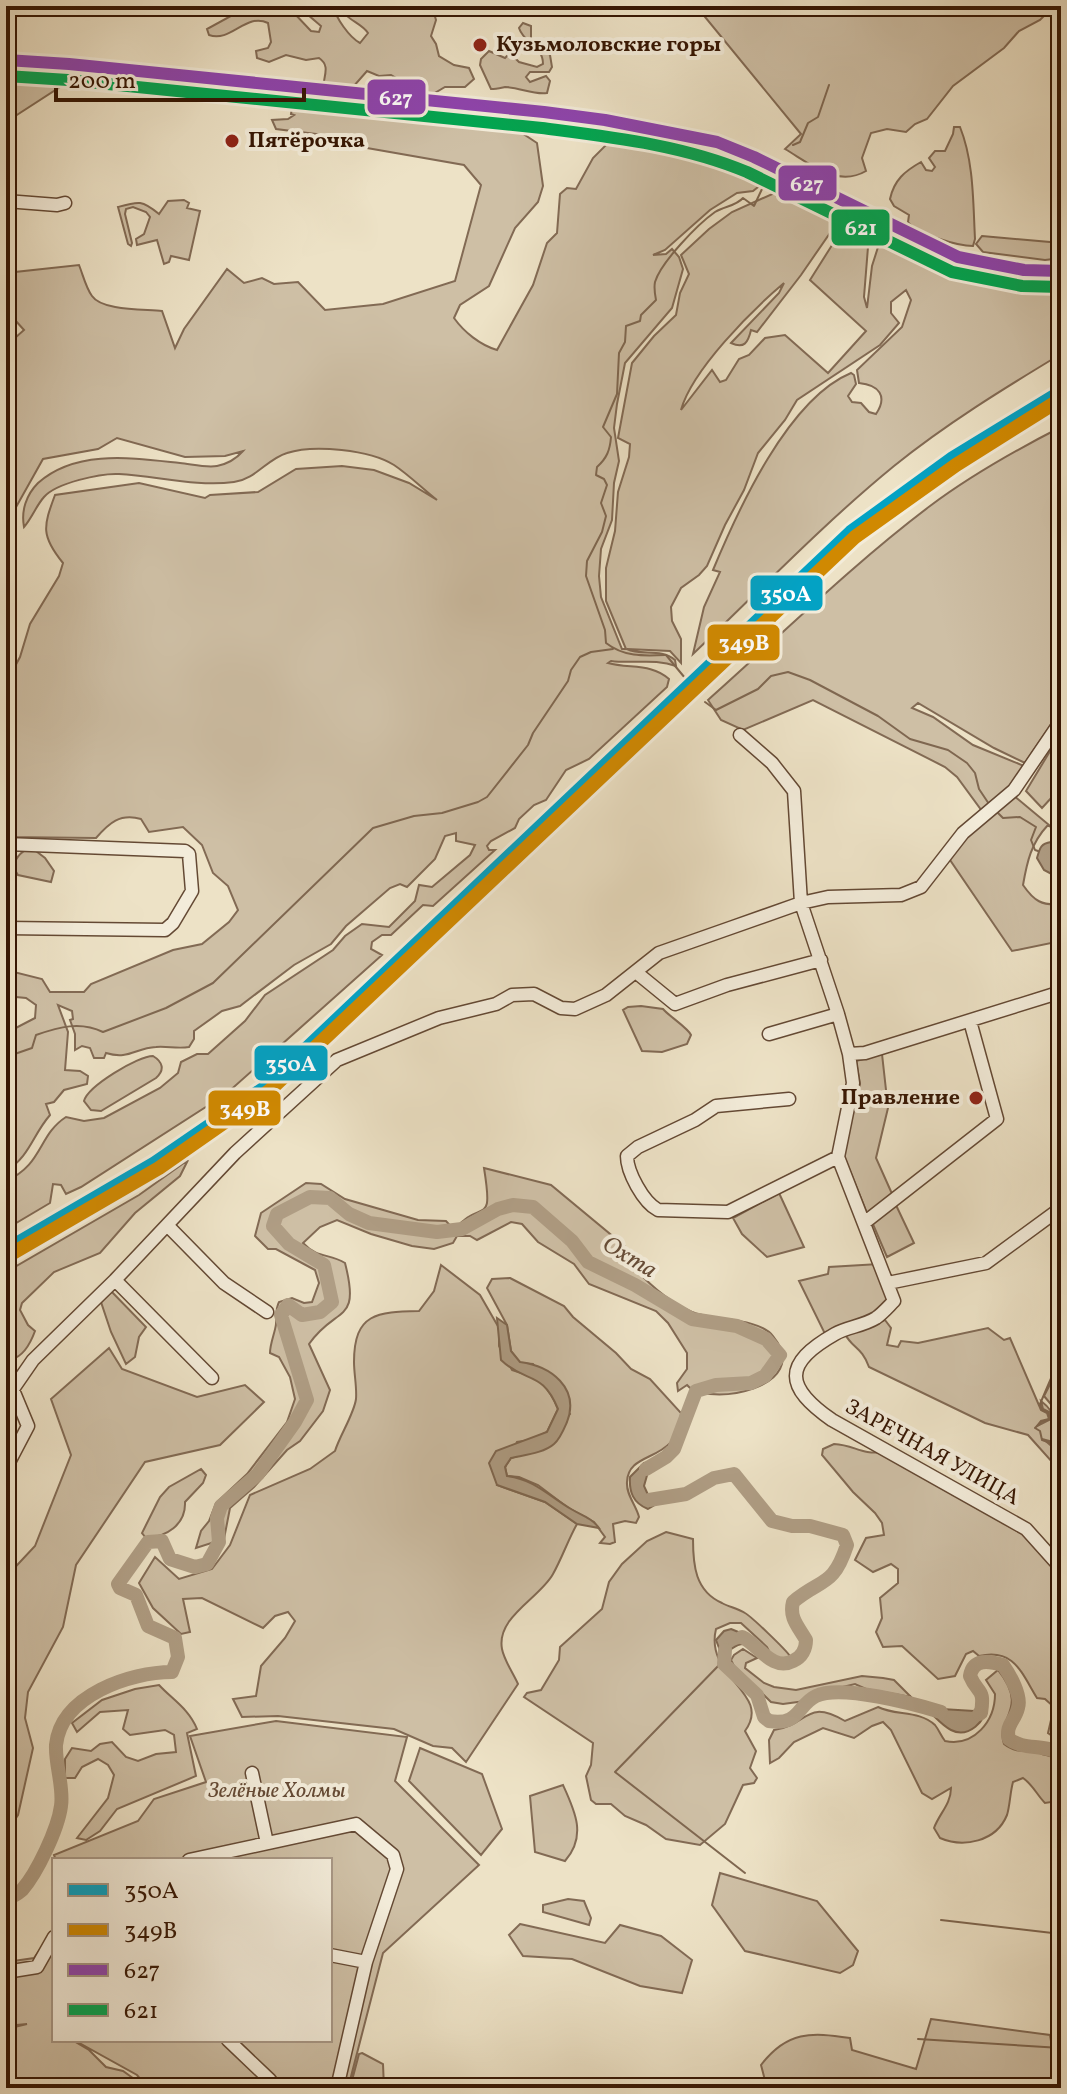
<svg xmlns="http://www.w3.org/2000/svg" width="1067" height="2094" viewBox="0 0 1067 2094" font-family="Vollkorn,serif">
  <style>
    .green { fill: #cebfa5; stroke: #826a54; stroke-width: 2 }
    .water { fill: #af9d84; stroke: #7f6750; stroke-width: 2 }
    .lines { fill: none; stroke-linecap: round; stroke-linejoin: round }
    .stream { stroke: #7f6750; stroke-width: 2 }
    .river { stroke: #af9d84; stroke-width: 14 }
    .minor-casing { stroke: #644934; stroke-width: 15 }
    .minor { stroke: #f3ecda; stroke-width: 12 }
    .bus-1-casing { stroke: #f3ecda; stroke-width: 18 }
    .bus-2-casing { stroke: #f3ecda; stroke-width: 18 }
    .bus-1 { stroke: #8e44ad; stroke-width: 12 }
    .bus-2 { stroke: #00a651; stroke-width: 12 }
    .rail-1-casing { stroke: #f3ecda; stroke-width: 20 }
    .rail-2-casing { stroke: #f3ecda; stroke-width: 20 }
    .rail-1 { stroke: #03a2c4; stroke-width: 14 }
    .rail-2 { stroke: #d08901; stroke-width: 14 }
    .poi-dot { fill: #8f2418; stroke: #f3ecda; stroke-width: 3 }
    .labels { text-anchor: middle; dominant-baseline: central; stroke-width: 8; stroke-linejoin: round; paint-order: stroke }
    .poi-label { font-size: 22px; font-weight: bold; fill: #361603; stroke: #f3ecda; text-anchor: start }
    .street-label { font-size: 22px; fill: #361603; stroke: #f3ecda }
    .park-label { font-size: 22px; font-style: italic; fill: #644934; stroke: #f3ecda }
    .water-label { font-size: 24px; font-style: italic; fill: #664c37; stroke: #f3ecda }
    .line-badge { stroke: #f3ecda; stroke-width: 3 }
    .badge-label { font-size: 22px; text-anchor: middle; font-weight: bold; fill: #fff }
  </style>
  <rect width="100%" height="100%" fill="#ede2c6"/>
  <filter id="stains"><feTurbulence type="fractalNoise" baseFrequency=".0025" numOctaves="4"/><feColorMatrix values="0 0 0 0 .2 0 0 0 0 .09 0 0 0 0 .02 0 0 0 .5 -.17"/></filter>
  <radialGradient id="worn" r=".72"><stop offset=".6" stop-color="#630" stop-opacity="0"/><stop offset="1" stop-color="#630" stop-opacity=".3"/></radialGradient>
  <path class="green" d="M249,6H284L294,13L311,31L319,32L321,26L307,14L303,6H333C336,18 349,37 360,43L368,33C362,24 350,21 343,12L345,7L432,6L436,20L431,36L436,44L439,56L454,65L469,68L474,79L465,87H445L433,94L406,93L401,90L396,78L391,75L379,76L367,71L353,87L328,86L324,81C326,71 328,64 319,58L306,60L286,55L269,62L257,58L256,51L268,48L271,42L268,23C246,12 231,43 209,35L207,29Z
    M696,6H1054L1040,20L1019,31L1004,48L953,86L927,119L915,124L906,132L887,129L871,133L862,158L866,171C837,188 809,163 785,149L801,134Z
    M523,23L531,26V38L550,55L552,67L549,72H530L526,77L530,82L546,76L550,81L547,93C533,95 519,87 505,87C500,88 496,89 491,89L480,65L481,59L489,51L505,58L510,53L519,62L537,67L543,64C543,45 524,44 519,28Z
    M6,70L38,71L60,78L63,85L6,122Z
    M294,94L540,119L539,130L519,131L537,143L543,186L538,202L515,228L489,286L460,305L454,318C464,332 480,345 497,350L533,285L547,243L557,233L560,194L567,188L576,189L593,158L612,139L709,158L763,183L753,191L737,193L710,210L665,250L653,255L666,254L672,249L679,257L683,269L672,308L625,363L617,404L614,428L619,461L614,483L612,520L601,549L599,576L601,597L622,649H626L606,601V568L615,531L618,492L629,457L630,444L618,438L632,363L654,336L676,315L680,293L689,274L681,255L709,229L732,212L779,191L834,220L832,230L801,275L757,332L751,330C748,343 744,349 731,343L779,293L784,283C752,310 692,370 681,410L712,370L720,382L726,380L739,359L749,355L765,338L785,335L828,373L866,331L810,280L834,242C846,239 859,238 868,247L864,297L867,308L872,266L879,244L922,258L949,271L982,269L1044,277L1050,289L1061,288V354C1003,389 946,424 894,466C823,524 759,591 693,654L704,607L720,572L713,570C738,510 788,399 851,373L854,375L856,384L848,396L852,402L861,403L869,412L876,414C888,396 879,385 859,383L857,370L902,327L911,300L906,290L891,302V313L899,323L880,345L797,400L785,420L758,453L744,490L725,525L707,566L699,575L681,588L671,607L672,621L681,639V663L670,651L627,649C641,656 661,648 675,660L676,666C655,658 633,664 611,661L608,663C630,669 651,663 669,679L667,687L589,759L566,770L546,800L534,805L519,819L515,828L491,841L487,846L489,850H495L433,906L423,905L391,935H382L372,942L371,949L382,955L226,1094L81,1187L66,1194L61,1185L53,1184L50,1203L6,1229V1181C43,1165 38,1135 66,1117L84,1121L104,1118L160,1088L178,1073L181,1062L197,1054H208L245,1021L265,995L333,950L345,936L362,924L389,927L415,901L419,885L432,887L470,855L475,845L456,841V833L445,836L435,859L407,887L400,884L390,888L346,926L331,944L294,965L240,1006L222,1011L194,1031V1039L189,1047C178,1049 167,1046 156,1047C135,1048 129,1060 106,1053L104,1058H94L90,1048L82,1046L75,1050V1034L70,1020L73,1019L72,1011L58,1005L68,1032L65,1070L80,1071L88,1076L87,1084L64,1090L54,1102L46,1104L50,1115C32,1136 30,1156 6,1171V1037L8,1032L35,1018L36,1005L26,998L6,996V970L42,979L50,992H84L91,984L173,950L202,944L229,922L238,910L228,886L213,873L202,845L183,827L149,832L141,819C120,813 109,823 96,838L6,837V683L20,657L30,624L59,576L63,563C41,536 43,527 55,495L139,483L205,498L210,495L258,492L296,469L342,466L374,470L409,483L437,500C423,489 409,475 394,465C370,450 314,444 287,453C267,459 256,479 234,482C196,487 157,476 119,474C101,473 56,483 44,497C36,506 32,518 24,527C21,511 26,495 38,483C76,449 133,458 180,463C191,464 206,468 217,466C227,464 236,459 243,451L225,456L185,457L117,438L98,449L43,459L6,525V346L24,330L6,310V273L79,265C83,275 86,288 92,296C102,311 145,309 162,311L175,348L184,329L227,269L244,283L262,278L274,284L298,282L325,310L383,304L455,281L481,185L464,165L367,148L332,136L276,129L272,120L288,119L294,115L291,114Z
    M954,127H960C974,162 973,202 975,239L973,246C958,246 917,234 908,222L909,215L894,206L890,199C894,180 905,171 921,162L926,170L932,171L935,167L929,158L935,151H945L953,134Z
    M184,200L189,203L187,208L200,211L189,260L171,256L169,262L164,264L157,240L137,245L136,239L144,234L150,217L146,212L133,207L126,209L125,214L132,243L131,246L128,244L118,207C139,201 142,200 159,214L168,201Z
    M982,236L1061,243V258L1045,260L983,252L976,244Z
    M1061,427V714L1052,723L1025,763L994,748L918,703L912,708L933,717L973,745L1024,766L1010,788L982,811L957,777L945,767L813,700L743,730L721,720L708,700C780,636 853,564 930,506C970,476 1016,450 1061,427Z
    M1061,733V820L1056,816L1061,799L1053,796L1042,808L1026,791Z
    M1013,795L1061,835L1048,825C1031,843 1027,862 1023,885C1034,901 1042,906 1061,904V941L1012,951L948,857L969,832Z
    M32,848L45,858L54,871L51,882L18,875L13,867C16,857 21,850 32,848Z
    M641,1006L663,1009C670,1017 688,1028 691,1035L687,1044L662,1052L642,1051L623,1010L628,1007Z
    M882,1054L888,1108L876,1158L893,1196L867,1213L842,1151L860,1084L856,1061Z
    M153,1056C163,1062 165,1070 156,1078L101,1111L91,1110L84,1101C88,1086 138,1056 153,1056Z
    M188,1160L180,1176L135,1213L100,1253L54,1272L22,1303L20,1310L28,1325L35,1331C31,1342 24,1356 12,1359L6,1345V1272L139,1195Z
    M484,1168L551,1185L627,1248L626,1258C644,1280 665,1300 692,1312C712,1321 758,1317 773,1336C815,1388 707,1408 687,1385L678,1391L677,1383L687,1369V1353L668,1323L656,1311L589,1284L574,1264L538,1242L522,1224L511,1222L477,1240L470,1236H457L453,1243L434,1249L412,1246L371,1234L337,1220L320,1227L303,1243C318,1259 329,1253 345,1263C361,1325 336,1305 309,1344L330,1390L323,1411L300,1441L287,1450L254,1487L230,1508L224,1539L196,1548L201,1531L209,1521L216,1503L247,1474L287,1422L295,1399L290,1377L279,1357L270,1353C270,1343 275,1333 276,1324C277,1314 275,1310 279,1302L292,1298L304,1303L312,1302L319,1283L315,1270L276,1249H268L255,1236L261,1213L306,1183L321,1184L345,1199L418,1220L446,1221L454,1230C481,1197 494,1230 484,1168Z
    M779,1193L804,1247L767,1257L742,1234L733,1218Z
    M895,1203L914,1243L887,1257L872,1222Z
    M879,1264L891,1299L882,1309L827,1338L799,1281L828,1274L829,1267Z
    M441,1265L480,1295L499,1328V1346L512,1370C539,1378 547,1383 558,1409L547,1432L530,1440L517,1442L497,1485L545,1502L577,1524C568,1540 562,1558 553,1574C540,1598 496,1617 502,1649C504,1660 513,1673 518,1684L466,1762L452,1748L433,1746L394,1729L278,1716L242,1717L233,1699L256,1696L261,1666L285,1638L295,1621L288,1612L275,1616L263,1628L202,1598L183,1599L190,1632L181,1634L153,1608L139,1583L155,1557L179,1579L212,1569L230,1545L250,1495L310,1469L335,1451C340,1435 354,1414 356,1399C357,1387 354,1374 354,1362C354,1313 377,1312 419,1311L434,1291Z
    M510,1278L564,1306L573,1317L616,1353L631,1369L650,1379L681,1413C679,1465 628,1448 627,1482C626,1495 636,1505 639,1517L636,1523L625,1521L613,1524L615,1542L610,1544L600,1543L605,1537L594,1522L567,1507L538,1485L519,1477L507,1476L505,1467L511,1458L544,1449L570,1414L533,1364L520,1363L511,1351L507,1325L487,1288L492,1279Z
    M110,1290L146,1327L139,1337L135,1357L126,1364L111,1332L100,1299Z
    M885,1320L891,1328L887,1345L898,1347L901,1341L918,1343L988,1328L1004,1340L1010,1338L1041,1410L1047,1413L1049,1419L1041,1421L1037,1426L1051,1419L1049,1412L1043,1409L1041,1401C1059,1414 1061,1436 1061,1458L1050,1441L1042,1439C1055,1446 1061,1457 1061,1472L1028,1435L985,1423L869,1367C862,1347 852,1348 845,1334L847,1331Z
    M109,1348L122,1369L197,1397L245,1385L264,1402L220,1445L145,1462L76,1565L63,1627L28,1692L25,1718L33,1748L18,1815L6,1832V1577L35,1546L71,1455L51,1399Z
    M1061,1363V1415H1060L1044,1396Z
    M834,1444C855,1445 861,1455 883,1452L1024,1535L1061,1576V1742L1048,1733L1054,1707L1045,1699L1037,1698C1021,1672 1014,1648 979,1656L973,1651L966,1654L955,1676L938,1679L902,1646L883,1647L876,1632L882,1618L880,1598L898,1583V1569L891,1564L873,1572L855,1560L866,1538L884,1535L882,1523L875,1513L853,1492L822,1455L823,1449Z
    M201,1469L206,1475L203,1483L185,1502C186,1525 166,1537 146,1538L142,1533L160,1497L169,1487Z
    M666,1532L693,1539C693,1565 695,1591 722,1603C729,1607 737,1608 745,1613C752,1617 785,1649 790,1656L788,1661L772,1657L767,1647L741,1623H730L716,1629C704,1678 773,1693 745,1731L756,1751L750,1768L757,1778L754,1783L743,1785L725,1824L700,1845L666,1839L646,1825L625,1816L611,1804H596L591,1800L586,1776L591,1765L593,1743L524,1697L527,1693L541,1690L559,1660L560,1647L602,1609L609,1582L622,1564L647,1541Z
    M743,1649L757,1658L746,1663L745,1668L764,1683L774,1687L796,1690L862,1676L883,1678L894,1680L911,1697L866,1689L855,1684L813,1694L805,1701L783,1704L771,1702L734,1666L731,1660L734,1655Z
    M998,1670C1030,1710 995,1718 1004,1744C1014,1752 1022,1751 1034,1751C1040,1752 1039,1754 1046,1755C1067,1758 1060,1783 1058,1801L1045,1803C1037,1795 1033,1785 1023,1778L1013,1782C1010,1793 1010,1805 1007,1815C996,1842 963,1848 940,1838L934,1828C939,1814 951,1804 951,1788L932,1799L922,1793L891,1730L883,1722L872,1726L854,1738L823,1728L794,1742L779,1758L770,1763L769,1740L774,1730C809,1725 805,1698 845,1721L878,1707C896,1716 919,1710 935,1725C939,1730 941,1736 945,1741C974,1747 995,1721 995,1694L986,1680Z
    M159,1685C173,1700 189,1709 197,1729L187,1733L196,1776L117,1809L100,1831L86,1840L77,1838L108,1798L114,1775L108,1765L98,1759L82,1767L75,1778H65V1759L72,1748L91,1751L100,1744L112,1742L126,1757L138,1761L156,1754L176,1752L174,1735L165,1730L130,1735L123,1729L128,1710L100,1712L77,1732L72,1723L102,1700L135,1689Z
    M276,1721L407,1737L395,1781L479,1865L383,1953L348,2088H148L137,2075L74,2040H330V1860H56L54,1855L138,1821L154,1799L206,1782L190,1736Z
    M420,1748L482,1774L502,1829L481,1855L409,1781Z
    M563,1785C575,1811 587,1836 565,1861L535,1852L530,1796Z
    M720,1873L817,1901L858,1951L853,1965L840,1973L745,1951L712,1905Z
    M568,1899L584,1901L591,1918L589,1925L543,1912V1905Z
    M520,1924L605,1943L620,1925L661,1936L692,1960L682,1993L640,1986L572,1959L523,1956L509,1935Z
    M54,1930V2040H72L89,2050L106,2067L123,2071L137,2081L139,2088H6V2029L27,2024L6,2026V1962L34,1958Z
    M931,2019L1050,2035L1055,2066L1061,2062V2088H767L761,2065C787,2031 811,2032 850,2038L852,2050L916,2069Z
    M362,2053L383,2064L384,2088H350L359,2054Z"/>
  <path class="water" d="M1051,842L1061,844V879L1044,870L1037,858C1040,848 1040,844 1051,842Z
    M497,1318L507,1325L511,1351L520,1362C551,1366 580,1388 567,1422C564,1429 560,1439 554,1444C544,1453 524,1455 511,1458L505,1467L507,1476C534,1479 549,1496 571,1509C581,1515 592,1518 599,1528L577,1524L545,1502L497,1485L489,1463L496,1451L547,1432L558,1409C542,1370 526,1384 501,1360Z
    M660,1461L648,1472L644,1486L649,1497L665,1499L648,1509C633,1503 629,1492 630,1477L644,1463Z
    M731,1629L746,1635L754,1646C744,1642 737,1644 729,1651L726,1666L716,1640L724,1631Z
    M983,1699L987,1704C987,1721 968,1739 951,1730C941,1725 933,1714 925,1708L974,1711Z"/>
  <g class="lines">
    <path class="stream" d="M793,145L800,142L808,123L818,117L829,85
      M685,678L666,655C643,656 624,657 606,643L605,630L586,576L587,561L602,532L606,516L601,503L607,485L604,479L596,475L597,467C607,458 610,450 611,437L603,427L617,394L619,353L625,342L626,326L640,321L641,315L656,300C655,295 654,287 655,282C661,262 698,224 715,212C725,206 736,206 743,198L754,206L762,189L770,188L772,183
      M705,702L716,710L758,689L771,676L788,672L810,680L878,716L910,739L948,750L967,763L975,773L979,789L989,804
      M996,811L1003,818L1020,817L1036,827L1031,840L1035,850L1038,851
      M6,1057L32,1048L36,1035C59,1027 80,1021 103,1032L166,1008L213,983L373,828L414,816L442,813L478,802L487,797L528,745L533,733L568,681L571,670L580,657L591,652L613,649
      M1061,1355L1040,1404L1042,1410L1048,1412L1050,1419L1041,1422L1035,1428L1040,1431L1042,1440L1049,1442L1061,1459
      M722,1662L615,1772L745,1873
      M941,1920L1061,1934
      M918,2039L1061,2048"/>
    <path class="river" d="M649,1500L686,1494L714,1478L734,1474L772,1521L792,1526H810L843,1535L847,1545C833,1588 821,1578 793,1602C789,1618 798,1626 806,1640C806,1649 802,1657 793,1661C772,1672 758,1644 742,1637
      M725,1650L724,1664L757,1695L764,1717L769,1721C800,1726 797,1705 816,1696C841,1684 915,1704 941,1712
      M979,1714L981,1713C985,1687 978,1695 970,1676C973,1658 989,1661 1003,1665C1010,1675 1022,1696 1018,1708C1015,1721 1005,1725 1009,1739C1024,1751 1044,1743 1061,1754
      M6,1900C11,1897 18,1894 22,1890C37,1873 58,1829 61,1806C64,1787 55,1765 56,1745C61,1695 131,1672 172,1672L178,1657L175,1638L148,1626L136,1595L120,1588L118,1584L148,1542L162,1541L170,1559L195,1567L207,1564L219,1542L217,1518L221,1506L258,1474L295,1422L307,1400L281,1315L288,1305L302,1315L320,1312L332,1302L324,1265L289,1244L273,1226L277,1214L310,1197L330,1198L349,1214L369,1223L437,1232L462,1229L498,1209L513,1205L533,1207L572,1241L588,1262L635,1285L692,1319L737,1326L766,1339L780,1355L765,1376L751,1383L716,1385L696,1391L674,1449L666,1457L646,1469"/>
    <defs>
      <path id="minor" d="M6,60L69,64L544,112L605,120L717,142L754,157L958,257L1024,270L1061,271
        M6,201L57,205L65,203
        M740,735L772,763L794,791L801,903L838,1014L849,1054L853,1083L838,1157L894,1301C888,1307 883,1313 876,1318C863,1326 847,1327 835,1334C782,1364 785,1387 832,1420L1026,1529L1061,1568
        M6,844L185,851L189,854L192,891L173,923L165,930L6,928
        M637,973L675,1004L727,985L821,960
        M769,1034L838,1014
        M849,1054L865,1053L1061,992
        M789,1099L716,1106L695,1120L638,1147L627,1156C627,1172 643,1202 658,1210L728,1212L838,1157
        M864,1223L997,1119L970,1021
        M167,1225L224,1283L267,1312
        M115,1280L212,1378
        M888,1283L986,1263L1061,1208
        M6,1399L33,1360L115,1280L235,1153L337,1060L439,1018L496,1004L512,995L534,994L561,1008L575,1009L606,995L659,953L733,927L801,903L828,897L901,895L921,887L963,833L1014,790L1061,721
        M6,1468L28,1426L13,1390
        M252,1773L267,1843
        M189,1860L356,1824L393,1855L397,1869L366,1962L337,2088
        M330,1955L366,1962
        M6,1972L37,1967L54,1937
        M228,2040L270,2080L271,2088"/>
    </defs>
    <use href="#minor" class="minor-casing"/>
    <use href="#minor" class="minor"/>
    <defs>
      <path id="bus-1" d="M6,60L69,64L544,112L605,120L717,142L754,157L958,257L1024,270L1061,271"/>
      <path id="bus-2" d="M6,76L68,80L542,128C611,137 683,145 747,172L952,272L1022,286L1061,287"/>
    </defs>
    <use href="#bus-1" class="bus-1-casing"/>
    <use href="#bus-2" class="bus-2-casing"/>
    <use href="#bus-1" class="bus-1"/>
    <use href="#bus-2" class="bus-2"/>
    <defs>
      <path id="rail-1" d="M6,1250L155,1163L266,1087L851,532L953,458L1061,392"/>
      <path id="rail-2" d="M6,1257L159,1168L269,1091L855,537L956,465L1061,399"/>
    </defs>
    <use href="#rail-1" class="rail-1-casing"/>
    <use href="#rail-2" class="rail-2-casing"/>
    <use href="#rail-1" class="rail-1"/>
    <use href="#rail-2" class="rail-2"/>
  </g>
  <g class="poi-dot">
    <circle cx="480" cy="45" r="8"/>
    <circle cx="232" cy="141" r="8"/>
    <circle cx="976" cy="1098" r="8"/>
  </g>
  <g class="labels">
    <g class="poi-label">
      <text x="496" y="45">Кузьмоловские горы</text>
      <text x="248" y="141">Пятёрочка</text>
      <text x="960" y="1098" text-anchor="end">Правление</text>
    </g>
    <g class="street-label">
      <text transform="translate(932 1453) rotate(29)">ЗАРЕЧНАЯ УЛИЦА</text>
    </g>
    <g class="park-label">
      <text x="277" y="1791">Зелёные Холмы</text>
    </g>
    <g class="water-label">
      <text transform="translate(629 1258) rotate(31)">Охта</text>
    </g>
  </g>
  <g class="line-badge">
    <rect x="366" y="78" width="61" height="38" rx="8" fill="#8e44ad"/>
    <rect x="777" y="164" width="61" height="38" rx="8" fill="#8e44ad"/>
    <rect x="830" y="208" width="61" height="39" rx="8" fill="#00a651"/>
    <rect x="749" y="574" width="75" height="38" rx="8" fill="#03a2c4"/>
    <rect x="706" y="623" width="75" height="39" rx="8" fill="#d08901"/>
    <rect x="253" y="1044" width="76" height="38" rx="8" fill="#03a2c4"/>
    <rect x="207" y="1089" width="75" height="38" rx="8" fill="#d08901"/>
  </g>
  <g class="badge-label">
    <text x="396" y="105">627</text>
    <text x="807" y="191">627</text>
    <text x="861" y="235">621</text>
    <text x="786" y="601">350А</text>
    <text x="744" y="650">349В</text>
    <text x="291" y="1071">350А</text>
    <text x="245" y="1116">349В</text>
  </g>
  <rect width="1067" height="2094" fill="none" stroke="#ede2c6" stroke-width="32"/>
  <rect x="8" y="8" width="1051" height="2078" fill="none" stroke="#361603" stroke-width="4"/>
  <rect x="16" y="16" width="1035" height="2062" fill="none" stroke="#361603" stroke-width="2"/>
  <rect x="52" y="1858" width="280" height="184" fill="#f3ecda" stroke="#a79684" stroke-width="2"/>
  <rect x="68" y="1884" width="40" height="12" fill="#03a2c4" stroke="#a79684" stroke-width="2"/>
  <text x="124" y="1898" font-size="24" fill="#361603">350А</text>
  <rect x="68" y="1924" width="40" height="12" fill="#d08901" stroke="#a79684" stroke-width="2"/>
  <text x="124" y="1938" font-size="24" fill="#361603">349В</text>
  <rect x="68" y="1964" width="40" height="12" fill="#8e44ad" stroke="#a79684" stroke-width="2"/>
  <text x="124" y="1978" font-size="24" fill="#361603">627</text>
  <rect x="68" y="2004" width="40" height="12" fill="#00a651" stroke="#a79684" stroke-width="2"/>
  <text x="124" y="2018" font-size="24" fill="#361603">621</text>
  <path d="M56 88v12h248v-12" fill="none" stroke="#361603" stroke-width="4"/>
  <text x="68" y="88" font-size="24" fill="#361603" stroke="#f3ecda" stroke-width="6" paint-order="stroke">200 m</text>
  <rect width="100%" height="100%" filter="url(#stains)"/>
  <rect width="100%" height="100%" fill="url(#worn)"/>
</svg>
